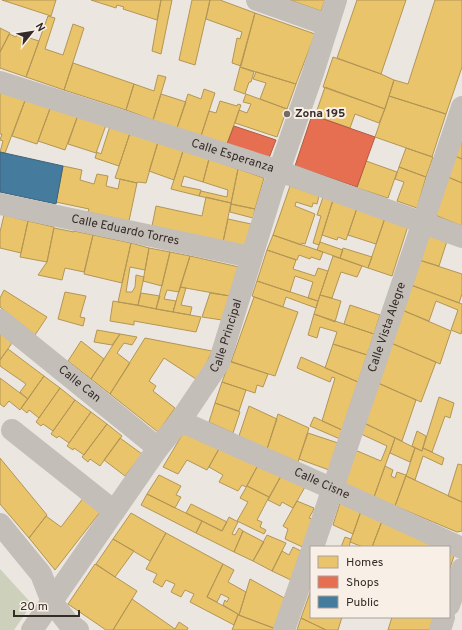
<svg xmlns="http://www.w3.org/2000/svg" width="462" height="630" viewBox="0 0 462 630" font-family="Overpass,sans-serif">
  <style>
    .green { fill: #cdd1bb }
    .homes { fill: #e9c46a; stroke: #b39656 }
    .shops { fill: #e76f51; stroke: #b25b45 }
    .public { fill: #457b9d; stroke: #40637a }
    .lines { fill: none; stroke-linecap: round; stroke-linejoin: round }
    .street { stroke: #c4beb9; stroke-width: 22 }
    .poi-dot { fill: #756c68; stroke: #f8f0e7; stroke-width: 1.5 }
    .labels { text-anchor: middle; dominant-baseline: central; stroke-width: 4; stroke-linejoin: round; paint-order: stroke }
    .poi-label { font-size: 12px; font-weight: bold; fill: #352b28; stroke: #f8f0e7; text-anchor: start }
    .street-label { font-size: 12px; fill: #352b28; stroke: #f8f0e7 }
  </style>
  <rect width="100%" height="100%" fill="#ebe6e0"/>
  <path class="green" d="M0,569L32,604L14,630H0Z"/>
  <path class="homes" d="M2,0H56L51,16Z
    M91,0H161L157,20L123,9L124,7L117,5L116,8Z
    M161,0H172L161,54L152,51Z
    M192,0H210L195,65L179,60Z
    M210,0H220L255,13L241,66L232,63L237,38L240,39L242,32L206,19Z
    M290,0H325L321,11Z
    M357,0H406L381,74L337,58Z
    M435,0H462V67L446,114L389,96L394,80L408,84Z
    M255,13L315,34L296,84L240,67Z
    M48,16L55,18L45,49L63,55L73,24L84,28L64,90L26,77Z
    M0,28L10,33L0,52Z
    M9,34L16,37L17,34L39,41L26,77L0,68V52Z
    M333,57L381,74L394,80L385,109L323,87Z
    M73,63L134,84L126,110L64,90Z
    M240,67L254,72L251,82H249L245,94L234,90Z
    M256,72L296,84L287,109L260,99L266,83L253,79Z
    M158,75L166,77L153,120L126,110L134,84L154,91Z
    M325,87L385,109L379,123L355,114L350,128L315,116Z
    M0,89L26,98L5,153L0,152L3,141L0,140L2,134H0Z
    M204,89L215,93L201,136L177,128L188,94L201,99Z
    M161,94L186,102L177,128L153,120Z
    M246,94L287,109L277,137L235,123L239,110L247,113L251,104L243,102Z
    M389,96L446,114L432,157L375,137Z
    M26,98L51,106L37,144L12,136Z
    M220,101L237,106L238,104L241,105L227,144L201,136L209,111L216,113Z
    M51,106L78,115L65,150L38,141Z
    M78,115L106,125L96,153L68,144Z
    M110,126L130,133L119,166L95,158L97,152L101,154Z
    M130,133L158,142L146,183L138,182L137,183L115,178Z
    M462,133V159L455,156Z
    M158,142L183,151L174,180L149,171Z
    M406,148L433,157L426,177L399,167Z
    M183,151L209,159L203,182L184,176L181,186L201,190L199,196L171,189Z
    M455,156L462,159V183L448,177Z
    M209,159L238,169L231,203L199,196L201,191L227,197L228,190L203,182Z
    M366,161L397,172L388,198L357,188Z
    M63,166L82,170L80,180L94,184L97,174L108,176L106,186L118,189L120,179L137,183L129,221L88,212L89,209L56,202Z
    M399,167L426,177L417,208L397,201L404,182L395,179Z
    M238,169L264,178L255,209L231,204Z
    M448,177L462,183V226L435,215Z
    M290,186L319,196L317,204L313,203L312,207L296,202L295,206L315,214L305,244L302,243L301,245L273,235Z
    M206,197L231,203L223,242L152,226L156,206L202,216Z
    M323,197L333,200L319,245L313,243L321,216L317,215Z
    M333,200L357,208L346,240L338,237L337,240L322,235Z
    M231,204L255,209L253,218L230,212Z
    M357,208L385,218L376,244L348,235Z
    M4,215L28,221L21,253L0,248V232Z
    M385,218L408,226L392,276L368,268Z
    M228,219L251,224L245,247L223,242Z
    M28,221L54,227L47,262L20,257Z
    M54,228L74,232V231L93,235L84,272L65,268L62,280L38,275L47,262Z
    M427,234L447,241L439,266L419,260Z
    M93,235L131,243L122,283L84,274Z
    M273,235L323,252L320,260L311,257L310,259L299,255L297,260L267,250Z
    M320,242L343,250L340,258L317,250Z
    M131,243L149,248L145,270L130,267L126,292H132L135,287L136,275L144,277L138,305L118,302Z
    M149,248L170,252L162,286L143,281Z
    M343,248L372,257L368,268L340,258Z
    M267,250L296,260L293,269L315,276L318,268L328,271L318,301L308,298L313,282L295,276L290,292L257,281Z
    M170,252L190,256L179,292L167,290L164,299L176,301L173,312L156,309Z
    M190,256L239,267L230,296L180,287Z
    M333,256L362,266L357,277L341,272L332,298L320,295Z
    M419,260L462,274V294L459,303L411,285Z
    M257,281L318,301L316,308L286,297L283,307L252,296Z
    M411,285L462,304V330L461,334L451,330L458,310L436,301L429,321L402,310Z
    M180,287L186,288L181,305L192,307L190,315L173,312Z
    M4,290L47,317L35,335L0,307V298Z
    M65,292L86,296L80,317L85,318L83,326L58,319Z
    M141,293L160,296L156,309L138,305Z
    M210,293L230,296L222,320L202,317Z
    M320,295L341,301L335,322L314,314Z
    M254,297L298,312L275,376L231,362Z
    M113,301L201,317L196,332L134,321V325L110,321Z
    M350,305L380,315L374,334L344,324Z
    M402,310L451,331L440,364L391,343Z
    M314,314L374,334L367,355L333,344L337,332L320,327L317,338L308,335Z
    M97,330L120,334L112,345L94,342Z
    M0,333L12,343L0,360Z
    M120,334L137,337L132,345L124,343L117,353L130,363L110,394L91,379Z
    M145,338L212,351L205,367L196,379L164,358L149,381L156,386L153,391L175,408L158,432L110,394Z
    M81,341L104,359L91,379L68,361Z
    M391,343L436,362L421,402L378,383Z
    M333,344L367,355L358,382L325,368Z
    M8,349L44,376L28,399L20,392L26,384L0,366V360Z
    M301,357L358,382L342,430L322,421L335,378L332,377L330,382L297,368Z
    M230,361L268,374L263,387L257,385L255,393L222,382Z
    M44,376L60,388L39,418L29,410L27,413L21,408Z
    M0,378L28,399L20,410L9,401L4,407L0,404Z
    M222,382L246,390L239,411L215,403Z
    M378,383L416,400L402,441L364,423Z
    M60,388L75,400L53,431L43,424L41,426L36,422Z
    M439,397L454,403L450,418L445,416L432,452L423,448Z
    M75,400L91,412L69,443L59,436L57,438L51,434Z
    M215,403L240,412L233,433L209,422Z
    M249,406L277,419L267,449L239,436Z
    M91,412L107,424L84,455L74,448L73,450L67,446Z
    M278,414L309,428L298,462L267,449Z
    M314,417L342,430L340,439L310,426Z
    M364,423L395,438L374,497L344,484L355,450L381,461L387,446L361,434Z
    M107,424L122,436L100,466L90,459L88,462L82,457Z
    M185,430L220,447L207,470L187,460L178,474L163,467Z
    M417,431L426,436L422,451L412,446Z
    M308,433L338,443L329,470L299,459Z
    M120,438L142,454L125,476L104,460Z
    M395,438L415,448L410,462L390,453Z
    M220,447L258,465L246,487L242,485L238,491L219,482L223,475L209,467Z
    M415,448L422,451L423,448L444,458L442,465L423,456L415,480L406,476Z
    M0,458L47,515L29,538L0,504Z
    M458,464L462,465V502L448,496Z
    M258,465L281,476L269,497L247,486Z
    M385,466L393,470L391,476L395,478L397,472L406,475L395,506L374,497Z
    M159,475L181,486L176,495L181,497L175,508L147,494Z
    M281,476L305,487L293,508L282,502L280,506L268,500Z
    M406,476L462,502V531L457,532L395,506Z
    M247,486L269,497L257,520L262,522L260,527L266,530L264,534L237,521L248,502L240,498Z
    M147,494L202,521L196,533L141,505Z
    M84,497L101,511L55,570L29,538L46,516L61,527Z
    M297,501L314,508L313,511L309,518L315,520L305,548L285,539L288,529L283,526Z
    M340,503L361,511L353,534L333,525Z
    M191,504L227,522L222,531L186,513Z
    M361,511L382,521L372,547H363L350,542Z
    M131,513L166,533L150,561L113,539Z
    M229,517L238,522L232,534L235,535L239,528L243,531L234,552L196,533L202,521L222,531Z
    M382,521L441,547H372Z
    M243,531L264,542L253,561L234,552Z
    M166,533L223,564L207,597L238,614L234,625L190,602L194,594L185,590L181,597L171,592L175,584L166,580L162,587L153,582L157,574L146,569Z
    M267,535L286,543L272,571L253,561Z
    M345,537L351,539L349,547H341Z
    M113,539L134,551L115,577L96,564Z
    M293,547L303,552L293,581L272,571L282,551L289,555Z
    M449,551L455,553L449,571Z
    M95,564L137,591L113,630H106L68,604Z
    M223,564L234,570L228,582L246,592L239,615H238V614L223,605L225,600L227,602L229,598L221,594L217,602L207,597Z
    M250,579L286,599L276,629L239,615Z
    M311,590V617H342L338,630H326L301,618Z
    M132,599L175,629L179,622L188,628L187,630H113Z
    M238,615L276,629V630H232Z
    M392,617H434L430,630H388Z
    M301,618L326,630H297Z"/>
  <path class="shops" d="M312,115L375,137L357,187L295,166Z
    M234,126L276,140L269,158L227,144Z"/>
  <path class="public" d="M0,152L63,166L56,204L0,192Z"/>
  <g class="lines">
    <g class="street">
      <path d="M257,0L328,25"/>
      <path id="s1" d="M0,82L279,171L462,237"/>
      <path id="s2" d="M0,204L251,257"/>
      <path id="s3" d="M0,320L158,448"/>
      <path id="s4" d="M180,421L333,489L462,548"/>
      <path d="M12,430L114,511"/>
      <path d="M0,524L41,574L52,602L69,624L78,630"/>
      <path id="s5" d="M313,547L462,107"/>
      <path d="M449,605L462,569"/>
      <path id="s6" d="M32,630L158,448L180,421L219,363L273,188L313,73L336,0"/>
      <path d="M284,630L311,553"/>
      <path d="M440,630L444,617"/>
    </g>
  </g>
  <circle class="poi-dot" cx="287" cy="114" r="4"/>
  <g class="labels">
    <g class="poi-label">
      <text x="295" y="114">Zona 195</text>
    </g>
    <g class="street-label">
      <text stroke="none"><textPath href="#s1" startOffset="244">Calle Esperanza</textPath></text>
      <text stroke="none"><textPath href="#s2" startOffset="128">Calle Eduardo Torres</textPath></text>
      <text stroke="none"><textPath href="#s5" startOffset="232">Calle Vista Alegre</textPath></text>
      <text stroke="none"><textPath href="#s6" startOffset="354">Calle Principal</textPath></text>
      <text stroke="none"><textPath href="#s3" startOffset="102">Calle Can</textPath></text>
      <text stroke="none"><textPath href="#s4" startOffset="155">Calle Cisne</textPath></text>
    </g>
  </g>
  <rect x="310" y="546" width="140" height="72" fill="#f8f0e7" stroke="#aaa19b"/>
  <rect x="318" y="556" width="20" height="12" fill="#e9c46a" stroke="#aaa19b"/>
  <text x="346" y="566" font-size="12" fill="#352b28">Homes</text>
  <rect x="318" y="576" width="20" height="12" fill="#e76f51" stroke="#aaa19b"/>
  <text x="346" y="586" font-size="12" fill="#352b28">Shops</text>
  <rect x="318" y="596" width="20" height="12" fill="#457b9d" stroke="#aaa19b"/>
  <text x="346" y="606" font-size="12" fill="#352b28">Public</text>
  <g transform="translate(32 32) rotate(60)" stroke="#f8f0e7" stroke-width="3" paint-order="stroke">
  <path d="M0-3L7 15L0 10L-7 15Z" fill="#352b28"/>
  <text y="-6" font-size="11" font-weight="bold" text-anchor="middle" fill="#352b28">N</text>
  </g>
  <path d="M14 610v6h65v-6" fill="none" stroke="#352b28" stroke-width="2"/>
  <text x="20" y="610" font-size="12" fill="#352b28" stroke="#f8f0e7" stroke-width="3" paint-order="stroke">20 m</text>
</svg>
